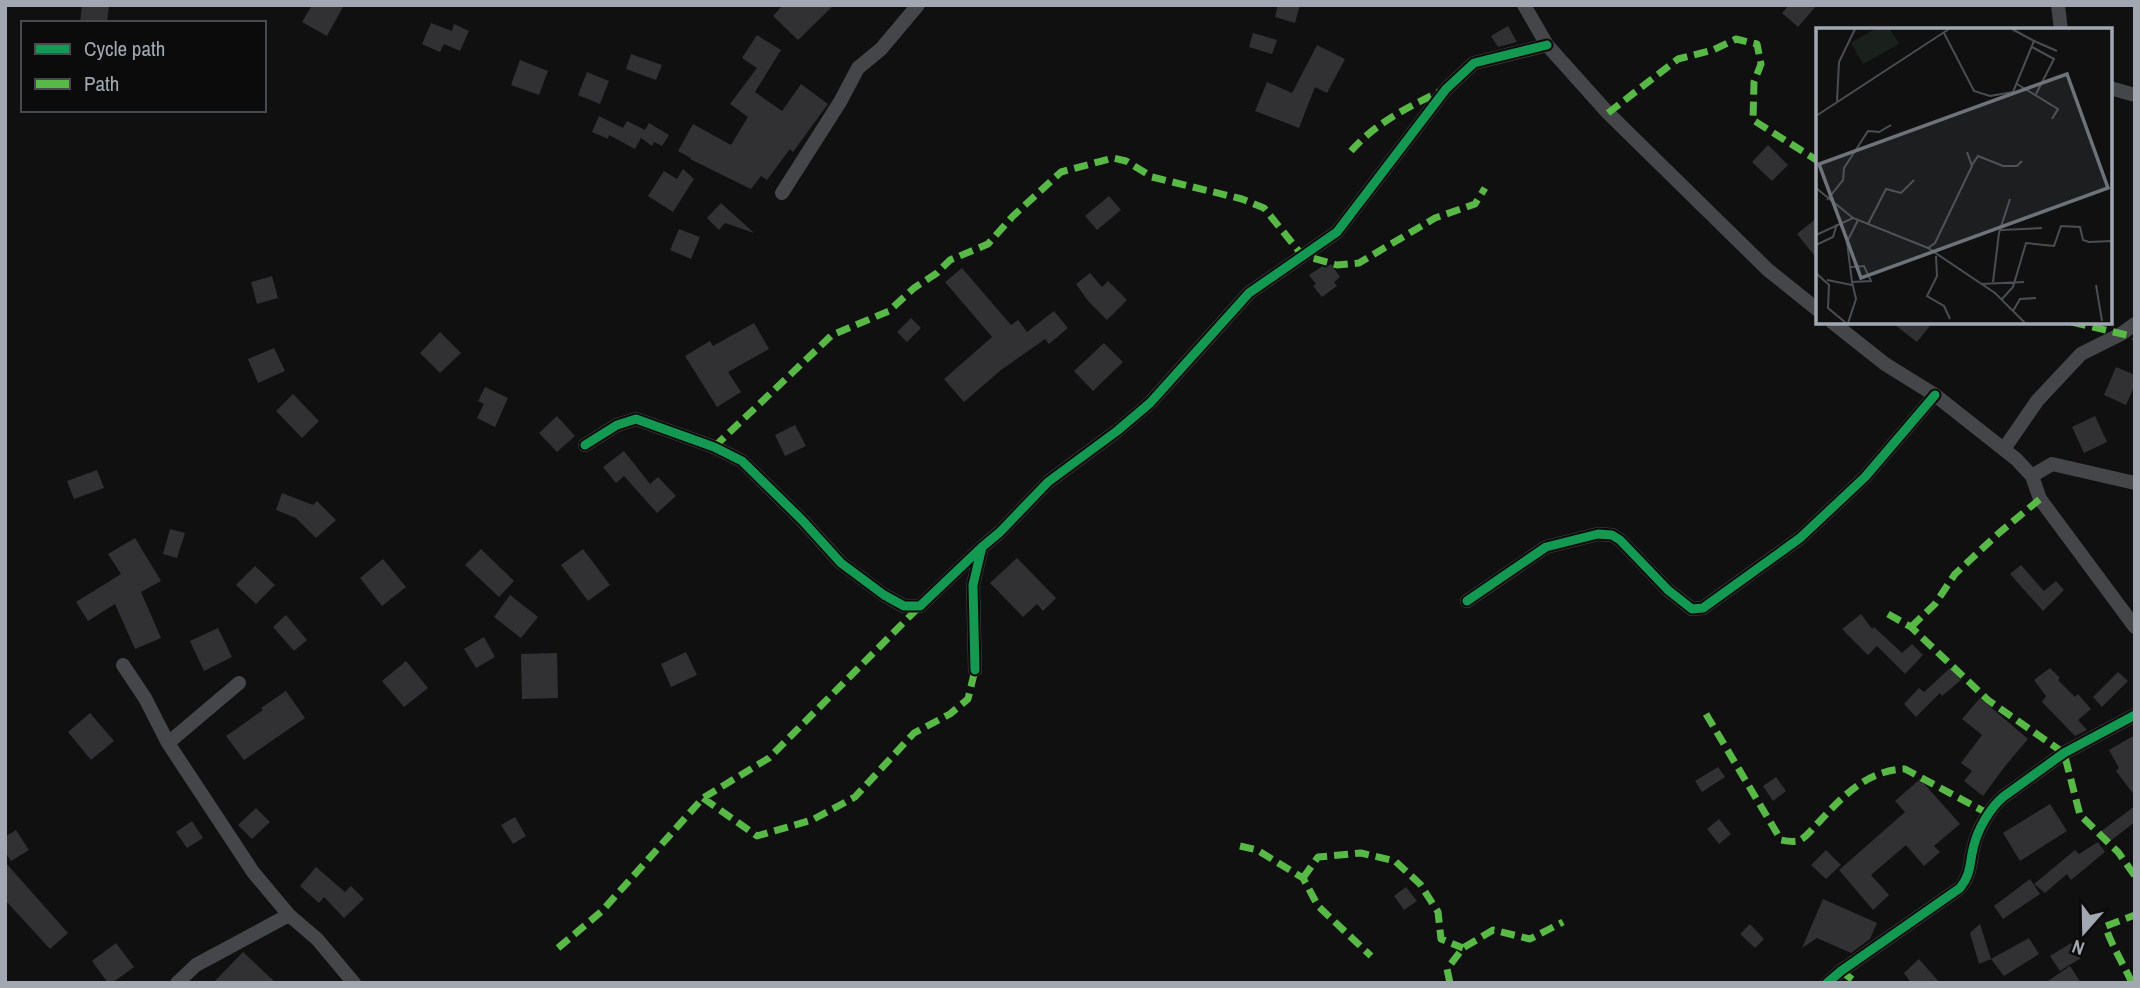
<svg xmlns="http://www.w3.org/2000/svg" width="2140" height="988" viewBox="0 0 2140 988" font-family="'Archivo Narrow',sans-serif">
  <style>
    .building { fill: #313133 }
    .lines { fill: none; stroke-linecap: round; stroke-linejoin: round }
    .minor { stroke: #454649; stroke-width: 14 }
    .quiet { stroke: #58b947; stroke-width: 7; stroke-dasharray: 14 7; stroke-linecap: butt }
    .cycleway-casing { stroke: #0b0b0c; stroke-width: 13 }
    .cycleway { stroke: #139951; stroke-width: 9 }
    .inset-road { fill: none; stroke: #4a4d51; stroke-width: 2 }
    .view { fill: #6e737a; fill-opacity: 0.15; stroke: #6e737a; stroke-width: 3.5 }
    .inset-edge { fill: none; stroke: #a1a8b2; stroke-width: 3.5 }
  </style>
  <rect width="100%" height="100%" fill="#101011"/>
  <path class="building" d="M82,5H109L107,23H80Z
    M312,5H344L327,36L302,22Z
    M783,5H834L798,40L773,16Z
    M1278,5H1300L1295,23L1275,17Z
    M1789,5H1817L1798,27L1782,13Z
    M431,23L452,31L454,24L469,31L460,51L444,44L440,52L422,44Z
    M1508,26L1517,42L1498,47L1491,36Z
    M1253,33L1277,40L1272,54L1249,47Z
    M757,35L781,50L755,92L782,111L801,84L828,104L793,152L790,149L767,180L761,176L751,189L690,159L691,158L678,151L693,124L731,145L748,117L730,104L757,68L742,58Z
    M1317,45L1345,59L1327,93L1315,87L1299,128L1255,111L1267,82L1292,93Z
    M631,54L662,65L656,80L626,69Z
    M520,60L548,71L539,95L511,85Z
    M587,72L609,81L600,104L578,95Z
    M599,116L623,128L627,121L645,130L649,123L669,135L662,146L654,142L652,146L641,138L635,149L609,135L608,139L592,132Z
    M1768,145L1788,165L1772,181L1752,162Z
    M683,169L694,179L673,212L648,196L664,171L677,179Z
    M1109,196L1121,210L1097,230L1085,216Z
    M721,203L754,233L725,223L719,230L707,218Z
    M1818,217V260L1797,234Z
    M679,229L700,237L691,259L670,250Z
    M1331,264L1340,277L1334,282L1337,286L1322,297L1313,286L1316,284L1309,275L1323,266L1325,268Z
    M962,268L1011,325L1018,320L1027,332L1054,311L1068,328L1049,344L1045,339L1001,370L964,402L944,379L992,337L945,282Z
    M1090,273L1102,287L1108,281L1127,300L1107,320L1088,301L1076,284Z
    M272,276L278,298L257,304L251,282Z
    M911,318L921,328L907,342L897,332Z
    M1891,322H1933L1917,342Z
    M754,323L769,349L728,372L741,392L717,407L685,356L710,341L713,346Z
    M440,332L461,353L440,373L420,353Z
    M1104,343L1123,362L1093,391L1074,371Z
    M274,348L285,371L258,383L248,359Z
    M2116,367L2135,375V385L2126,405L2104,395Z
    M485,387L508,398L495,427L477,418L484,404L478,401Z
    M293,394L319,421L302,438L276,411Z
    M557,416L575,436L557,452L539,433Z
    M2095,416L2107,442L2084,453L2072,427Z
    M795,425L806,446L785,456L775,435Z
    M624,451L650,484L658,477L676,496L657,513L624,476L616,483L603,467Z
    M97,470L104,488L74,499L67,481Z
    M282,493L313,505L317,501L336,520L316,538L296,518L276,510Z
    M170,529L185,533L177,558L163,554Z
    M135,538L161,581L141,592L161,638L135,649L115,604L88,621L76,602L121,574L108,554Z
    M481,549L514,581L499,597L465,565Z
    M583,549L610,585L588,601L561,565Z
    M1017,558L1056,598L1043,611L1037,604L1023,617L990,583Z
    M383,559L406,587L382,606L360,578Z
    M2021,565L2044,591L2056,581L2064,590L2043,611L2010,574Z
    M255,566L275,585L256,604L236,585Z
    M510,595L538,617L521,638L494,617Z
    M1861,614L1872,629L1874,627L1902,653L1912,644L1923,655L1905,674L1877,646L1868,655L1842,629Z
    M286,615L307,640L294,651L273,627Z
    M218,628L232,657L204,671L190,641Z
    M484,637L495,657L476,668L464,649Z
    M686,652L697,675L671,687L661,664Z
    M557,653L558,698L522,699L521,654Z
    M406,661L428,688L404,707L382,681Z
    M1950,668L1961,680L1942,696L1940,693L1916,717L1904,704L1919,688L1924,692Z
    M2050,668L2060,678L2058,680L2075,697L2078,694L2091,709L2078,720L2087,730L2075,736L2042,702L2046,696L2034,680Z
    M2118,672L2128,681L2102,707L2093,697Z
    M286,691L305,718L244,760L226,736L263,710L261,708Z
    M1980,698L2028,739L2006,765L1983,796L1964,781L1972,771L1961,763L1982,735L1962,719Z
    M90,713L114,741L91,760L68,732Z
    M2135,735V796L2116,771L2119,768L2109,750Z
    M1718,767L1725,777L1702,792L1695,781Z
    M1776,777L1786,791L1773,801L1763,786Z
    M1920,779L1960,824L1934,846L1940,852L1924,866L1906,845L1871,875L1889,895L1873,910L1839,870L1905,812L1895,801Z
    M2050,804L2067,831L2020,861L2003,833Z
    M2135,806V822L2105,845L2096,835Z
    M256,808L270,822L252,839L238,825Z
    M515,817L526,836L513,844L501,825Z
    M1719,819L1731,834L1719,844L1707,829Z
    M192,821L203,838L187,848L176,832Z
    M16,830L29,850L11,861L5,852V837Z
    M2098,842L2105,852L2071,880L2067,874L2045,893L2034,884L2075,850L2079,854Z
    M1826,850L1841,865L1826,879L1811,865Z
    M5,862L68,933L50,949L5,900Z
    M316,867L345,892L351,886L364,899L344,918L324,897L319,903L300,886Z
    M2030,879L2040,894L2003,919L1994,906Z
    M1406,887L1417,901L1404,910L1394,896Z
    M1823,899L1877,923L1870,939L1851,953L1817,938L1802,948Z
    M1750,924L1764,939L1755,948L1740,934Z
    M1980,924L1991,959L2029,938L2039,954L2004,976L1991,959L1979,964L1970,933Z
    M116,943L134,967L112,983H108L92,961Z
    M2071,943L2081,958L2060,971L2050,956Z
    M243,952L276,983H213Z
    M1919,959L1940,983H1911L1904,973Z
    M2070,966L2081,983H2045Z"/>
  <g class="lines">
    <path class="minor" d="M1524,5L1547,45L1608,113L1768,270L1818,310
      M2058,5L2061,30
      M2110,88L2135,95
      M782,193L840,102L858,68L881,49L918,5
      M1832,322L1885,364L1935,395L2016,459L2032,476L2040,499L2135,627
      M585,445L617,425L636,419L714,447L742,461L802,520L841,563L884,595L904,606H920L981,548
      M2004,449L2037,401L2081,354L2121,334L2135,324
      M2032,476L2052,464L2135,483
      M1467,601L1546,547L1598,534L1612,535L1620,540L1668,590L1692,609L1703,608L1800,538L1865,477L1935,395
      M123,665L145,698L168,743
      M975,670L973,585L982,547L1000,532L1048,482L1117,431L1150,403L1249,293L1337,232L1446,89L1474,63L1547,45
      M239,683L168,743L253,872L289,915L317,939L354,983
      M177,983L196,965L289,915
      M1827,983L1841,971L1960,888C1972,873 1969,863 1974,845C1978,829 1990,808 2003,797L2064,753L2135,715"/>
    <path class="quiet" d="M1608,113L1678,59L1713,50L1736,39L1757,44L1761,64L1754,82L1753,120L1818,161
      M1351,151C1377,122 1405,109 1439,92
      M2072,322L2135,337
      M714,447L832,335L889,311L914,288L937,273L950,260L988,244L1013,216L1061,172L1113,158L1126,161L1152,177L1242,199L1264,208L1302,255L1337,265L1359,263L1435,218L1475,204L1485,188
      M1888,614L1911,627L1988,700L2064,753L2080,815L2118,852L2135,876
      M1911,627L1935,604L1955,574L1999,533L2040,499
      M1706,714L1781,840C1786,841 1793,842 1798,841C1806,838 1812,829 1818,823C1843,796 1867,770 1905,769L1989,814
      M703,798L757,836L812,820L855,797L914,733L950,714L968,699L975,670
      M1240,846L1257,850L1303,878L1318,906L1371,956
      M1303,878L1318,857L1361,853L1395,861L1420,884L1438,912L1441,939L1463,948
      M558,948L602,911L703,798L769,758L920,606
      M1841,971L1857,983
      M1450,983L1447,969L1463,948L1493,930L1530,939L1563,922
      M2132,983C2127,971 2106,935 2106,926L2135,915"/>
    <defs>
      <path id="cycleway" d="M585,445L617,425L636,419L714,447L742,461L802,520L841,563L884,595L904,606H920L982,547
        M1467,601L1546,547L1598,534L1612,535L1620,540L1668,590L1692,609L1703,608L1800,538L1865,477L1935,395
        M975,670L973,585L982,547L1000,532L1048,482L1117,431L1150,403L1249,293L1337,232L1446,89L1474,63L1547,45
        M1827,983L1841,971L1960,888C1972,873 1969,863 1974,845C1978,829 1990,808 2003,797L2064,753L2135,715"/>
    </defs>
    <use href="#cycleway" class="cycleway-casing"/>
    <use href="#cycleway" class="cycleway"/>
  </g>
  <g transform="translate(1816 28)">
    <rect width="296" height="296" fill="#101011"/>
    <path d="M59,1H74L83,16L47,36L35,15Z" fill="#1a201b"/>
    <path class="inset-road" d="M128,5L158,63L174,68L197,64L218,13L196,1M218,13L241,23M216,19L238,31L220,66M201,56L242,81L236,91M21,73L23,34L39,1M0,88L133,1M156,137L162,128L187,138H201L206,133M0,160L37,190L112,220L179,265L209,295M11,172L27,152L28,140L52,103L63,104L75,97M52,196L70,161L85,165L98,152M185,202L226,200M0,207L37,190M0,217L17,209L21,196M112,220L119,215L156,138L151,124M120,228L121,248L111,268L128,278L134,291M0,245L13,257L12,280L30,295M11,252L36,257M36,254L31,214L42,192M177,254L183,205L194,171M165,256L208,254M280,257L286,293M186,271L197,259L210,215L238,218L245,198L264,199L267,212L273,214L296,213M197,283L204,271L220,270M32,295L40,271L36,254L55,253L48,238L35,239"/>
    <path class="view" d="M251,46L292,160L45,250L3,136Z"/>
    <rect width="296" height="296" class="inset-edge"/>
  </g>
  <rect width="2140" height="988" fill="none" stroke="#a1a8b2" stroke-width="14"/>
  <rect x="21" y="21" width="245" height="91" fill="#0b0b0c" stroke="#474a4e" stroke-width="2"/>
  <rect x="35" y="44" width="35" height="10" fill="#139951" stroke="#474a4e" stroke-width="2"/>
  <text x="84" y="56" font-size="21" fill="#a1a8b2">Cycle path</text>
  <rect x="35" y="79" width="35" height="10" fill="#58b947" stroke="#474a4e" stroke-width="2"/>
  <text x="84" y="91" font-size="21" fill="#a1a8b2">Path</text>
  <g transform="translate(2084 932) rotate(200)" stroke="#0b0b0c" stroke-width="5" paint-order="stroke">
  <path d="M0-5L12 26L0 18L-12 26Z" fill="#a1a8b2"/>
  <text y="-10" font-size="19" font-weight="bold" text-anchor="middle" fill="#a1a8b2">N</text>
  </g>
</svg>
